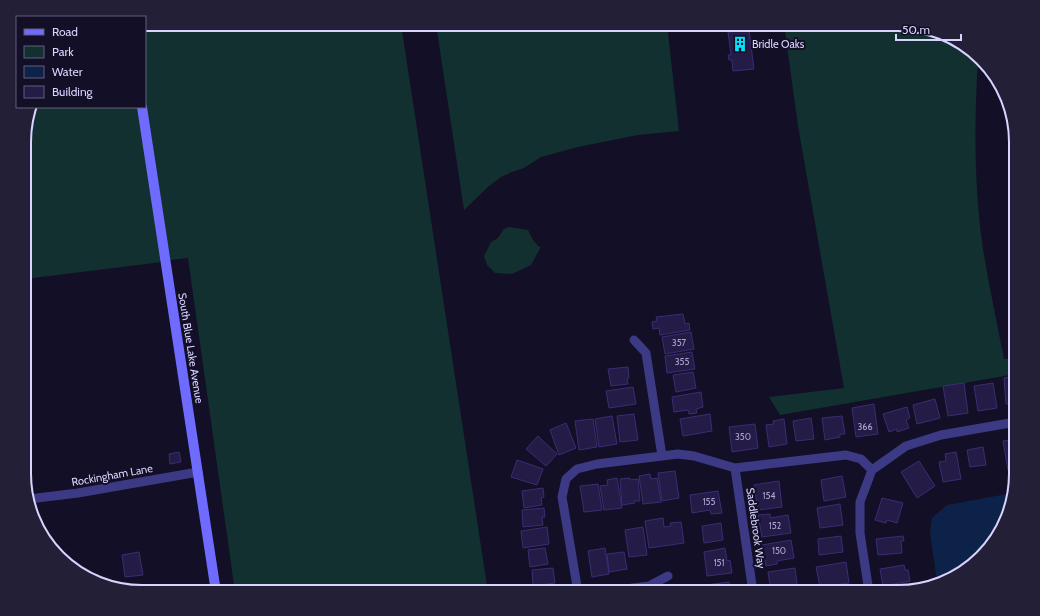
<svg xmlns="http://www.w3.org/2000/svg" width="1040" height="616" viewBox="0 0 1040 616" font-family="Cabin,sans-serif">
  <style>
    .green { fill: #12302f }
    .water { fill: #0c2248 }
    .building { fill: #241b47; stroke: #3b2d73 }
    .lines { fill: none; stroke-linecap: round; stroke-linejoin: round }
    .minor { stroke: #3d3a85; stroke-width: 9 }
    .secondary { stroke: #6f6bff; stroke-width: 10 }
    .labels { text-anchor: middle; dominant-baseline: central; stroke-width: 4; stroke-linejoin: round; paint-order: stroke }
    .number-label { font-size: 9px; fill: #aca6d1 }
    .poi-label { font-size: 11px; fill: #d9d4ff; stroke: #130f26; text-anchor: start }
    .street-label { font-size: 11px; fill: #d9d4ff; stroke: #130f26 }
    .rim { fill: none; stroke: #d9d4ff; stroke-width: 2 }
  </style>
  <rect width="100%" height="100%" fill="#130f26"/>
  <path class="green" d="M145,24H401L488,592H235L188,258L170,260L145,95Z
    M436,24H667L679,131L638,135L578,147L541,157L524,168L512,172L501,177L489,186L464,210Z
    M784,24H898L957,40L978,60C974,123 974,186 983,249C989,286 997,323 1004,359L1016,358V374L780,415L769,397L844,388L798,126Z
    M31,107H138L162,262L25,279V127Z
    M509,227L528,230L533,240L539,247H541L531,265L512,274L495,273L487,265L484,256L491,242L498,238L504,229Z"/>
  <path class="water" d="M1012,493L1000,533L957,576L937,582L930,532L932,518L947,505Z"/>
  <path class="building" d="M749,30L754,69L733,71L732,60H729L728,55H731L728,32Z
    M683,314L685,324L689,323L690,330L660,335L659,328L653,329L652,322L657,321L656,317Z
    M691,332L694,349L665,354L662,337Z
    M692,352L695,369L667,373L665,356Z
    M628,367L629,378H627L628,384L611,386L608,369Z
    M693,372L696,388L676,392L673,375Z
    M1016,376V403L1006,404L1004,378Z
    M964,383L968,413L948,416L943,386Z
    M993,383L997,408L978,411L974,386Z
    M633,387L636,404L609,408L606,391Z
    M701,392L703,407L696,409L697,413L689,414L688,410L674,412L672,397Z
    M935,399L940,418L917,424L913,405Z
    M874,404L878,434L856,437L852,408Z
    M907,407L910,418L906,420L909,428L897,432V429L889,432L883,414Z
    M634,414L638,440L620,442L617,416Z
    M710,414L712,431L683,436L680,419Z
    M612,416L617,444L599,447L595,419Z
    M842,416L845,434H840V437L825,440L822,418Z
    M811,418L814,439L796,441L793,421Z
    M593,419L597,447L579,450L575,421Z
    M784,419L787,444L769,447L766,425L774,424L773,421Z
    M566,423L576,448L559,455L550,430Z
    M755,424L758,448L732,452L729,427Z
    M538,436L557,454L546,466L526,449Z
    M1016,439V469L1008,470L1003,441Z
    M983,447L986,465L970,467L967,450Z
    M179,452L181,462L170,464L169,454Z
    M956,452L961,479L943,482L939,462L946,461L945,454Z
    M517,460L543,469L537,485L511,477Z
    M919,461L935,486L917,498L901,472Z
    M675,471L679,498L662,501L658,473Z
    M650,474L651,479L657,478L661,502L643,504L639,476Z
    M842,476L846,497L824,501L821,480Z
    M617,478L622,508L604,510L600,486L608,485L607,480Z
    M630,478V480L638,479L640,501H634L635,503L622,505L620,479Z
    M779,481L782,507L758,510L754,485Z
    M598,484L602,510L584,512L580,486Z
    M543,488L544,497L541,498L542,505L524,508L522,491Z
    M718,491L722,513L711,514L710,510L692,513L690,495Z
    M882,498L903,503L897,523L887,520L886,523L875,520Z
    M840,504L843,525L820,528L817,508Z
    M544,508L545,517H542L543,525L523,527L522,510Z
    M770,514V518L788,515L791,533L762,537L758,515Z
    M663,518L664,527L671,526L670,523L681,522L684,543L649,548L645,521Z
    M721,523L723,540L704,543L702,526Z
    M547,527L549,544L523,548L521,531Z
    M643,527L647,555L629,557L625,530Z
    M841,536L843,552L819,555L818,539Z
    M903,536L904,541H901L902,553L878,555L876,539Z
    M791,540L794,558L777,561V564L766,566L762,545Z
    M545,548L548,564L530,567L528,550Z
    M605,548L609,574L592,577L588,551Z
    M725,548L727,561L730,560L732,573L707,576L704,552Z
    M139,552L143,575L125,577L122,555Z
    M624,552L627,569L609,572L607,554Z
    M846,562L849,583L820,587L816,567Z
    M904,565L905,570H908L910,581L883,586L880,569Z
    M553,568L555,583L533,586L532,570Z
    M795,568L798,592L771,591L768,572Z
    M729,582L730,590L735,589V592H707L706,585Z
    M557,585L558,592H532V589Z"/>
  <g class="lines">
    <path class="minor" d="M634,340L646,353L662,456
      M735,468L753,592
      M29,499L78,493L198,472
      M578,592L562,497L566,479L577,469L597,464L678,454L694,456L735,468L846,455L861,459L872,470
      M601,592L649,586L668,576
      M869,592L860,533V502L872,470L906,446L941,435L1016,422"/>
    <path class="secondary" d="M142,107L216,592"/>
  </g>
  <defs>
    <symbol id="building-bare" viewBox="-9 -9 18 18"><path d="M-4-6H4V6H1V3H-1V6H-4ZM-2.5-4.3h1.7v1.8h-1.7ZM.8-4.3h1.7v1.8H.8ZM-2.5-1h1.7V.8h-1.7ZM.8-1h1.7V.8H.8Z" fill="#00e5ff" stroke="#130f26" stroke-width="2.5" paint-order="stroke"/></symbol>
  </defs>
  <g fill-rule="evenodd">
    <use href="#building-bare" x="729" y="33" width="22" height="22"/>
  </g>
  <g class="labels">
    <g class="number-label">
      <text x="679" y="342">357</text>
      <text x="682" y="361">355</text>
      <text x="865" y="426">366</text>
      <text x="743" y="436">350</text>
      <text x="769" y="495">154</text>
      <text x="709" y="501">155</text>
      <text x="775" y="525">152</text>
      <text x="779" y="550">150</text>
      <text x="719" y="562">151</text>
    </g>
    <g class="poi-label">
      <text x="752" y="44">Bridle Oaks</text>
    </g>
    <g class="street-label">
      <text transform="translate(191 348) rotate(81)">South Blue Lake Avenue</text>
      <text transform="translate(112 475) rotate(-10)">Rockingham Lane</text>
      <text transform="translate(756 528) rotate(82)">Saddlebrook Way</text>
    </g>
  </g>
  <path d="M0 0H1040V616H0ZM142 31H898A111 111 0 0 1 1009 142V474A111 111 0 0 1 898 585H142A111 111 0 0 1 31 474V142A111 111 0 0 1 142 31Z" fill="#231f37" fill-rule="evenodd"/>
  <path class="rim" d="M142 31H898A111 111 0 0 1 1009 142V474A111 111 0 0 1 898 585H142A111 111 0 0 1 31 474V142A111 111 0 0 1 142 31Z"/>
  <rect x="16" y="16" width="130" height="92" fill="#130f26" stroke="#625e7d"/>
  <rect x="24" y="29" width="20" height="6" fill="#6f6bff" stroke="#625e7d"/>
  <text x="52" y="36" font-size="12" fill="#d9d4ff">Road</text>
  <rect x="24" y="46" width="20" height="12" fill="#12302f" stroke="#625e7d"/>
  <text x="52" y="56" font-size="12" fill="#d9d4ff">Park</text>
  <rect x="24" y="66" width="20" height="12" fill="#0c2248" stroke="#625e7d"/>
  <text x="52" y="76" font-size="12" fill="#d9d4ff">Water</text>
  <rect x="24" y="86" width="20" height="12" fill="#241b47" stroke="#625e7d"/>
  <text x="52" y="96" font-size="12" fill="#d9d4ff">Building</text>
  <path d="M896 34v6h65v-6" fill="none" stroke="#d9d4ff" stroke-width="2"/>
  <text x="902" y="34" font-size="12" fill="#d9d4ff" stroke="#130f26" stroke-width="3" paint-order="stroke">50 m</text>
</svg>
